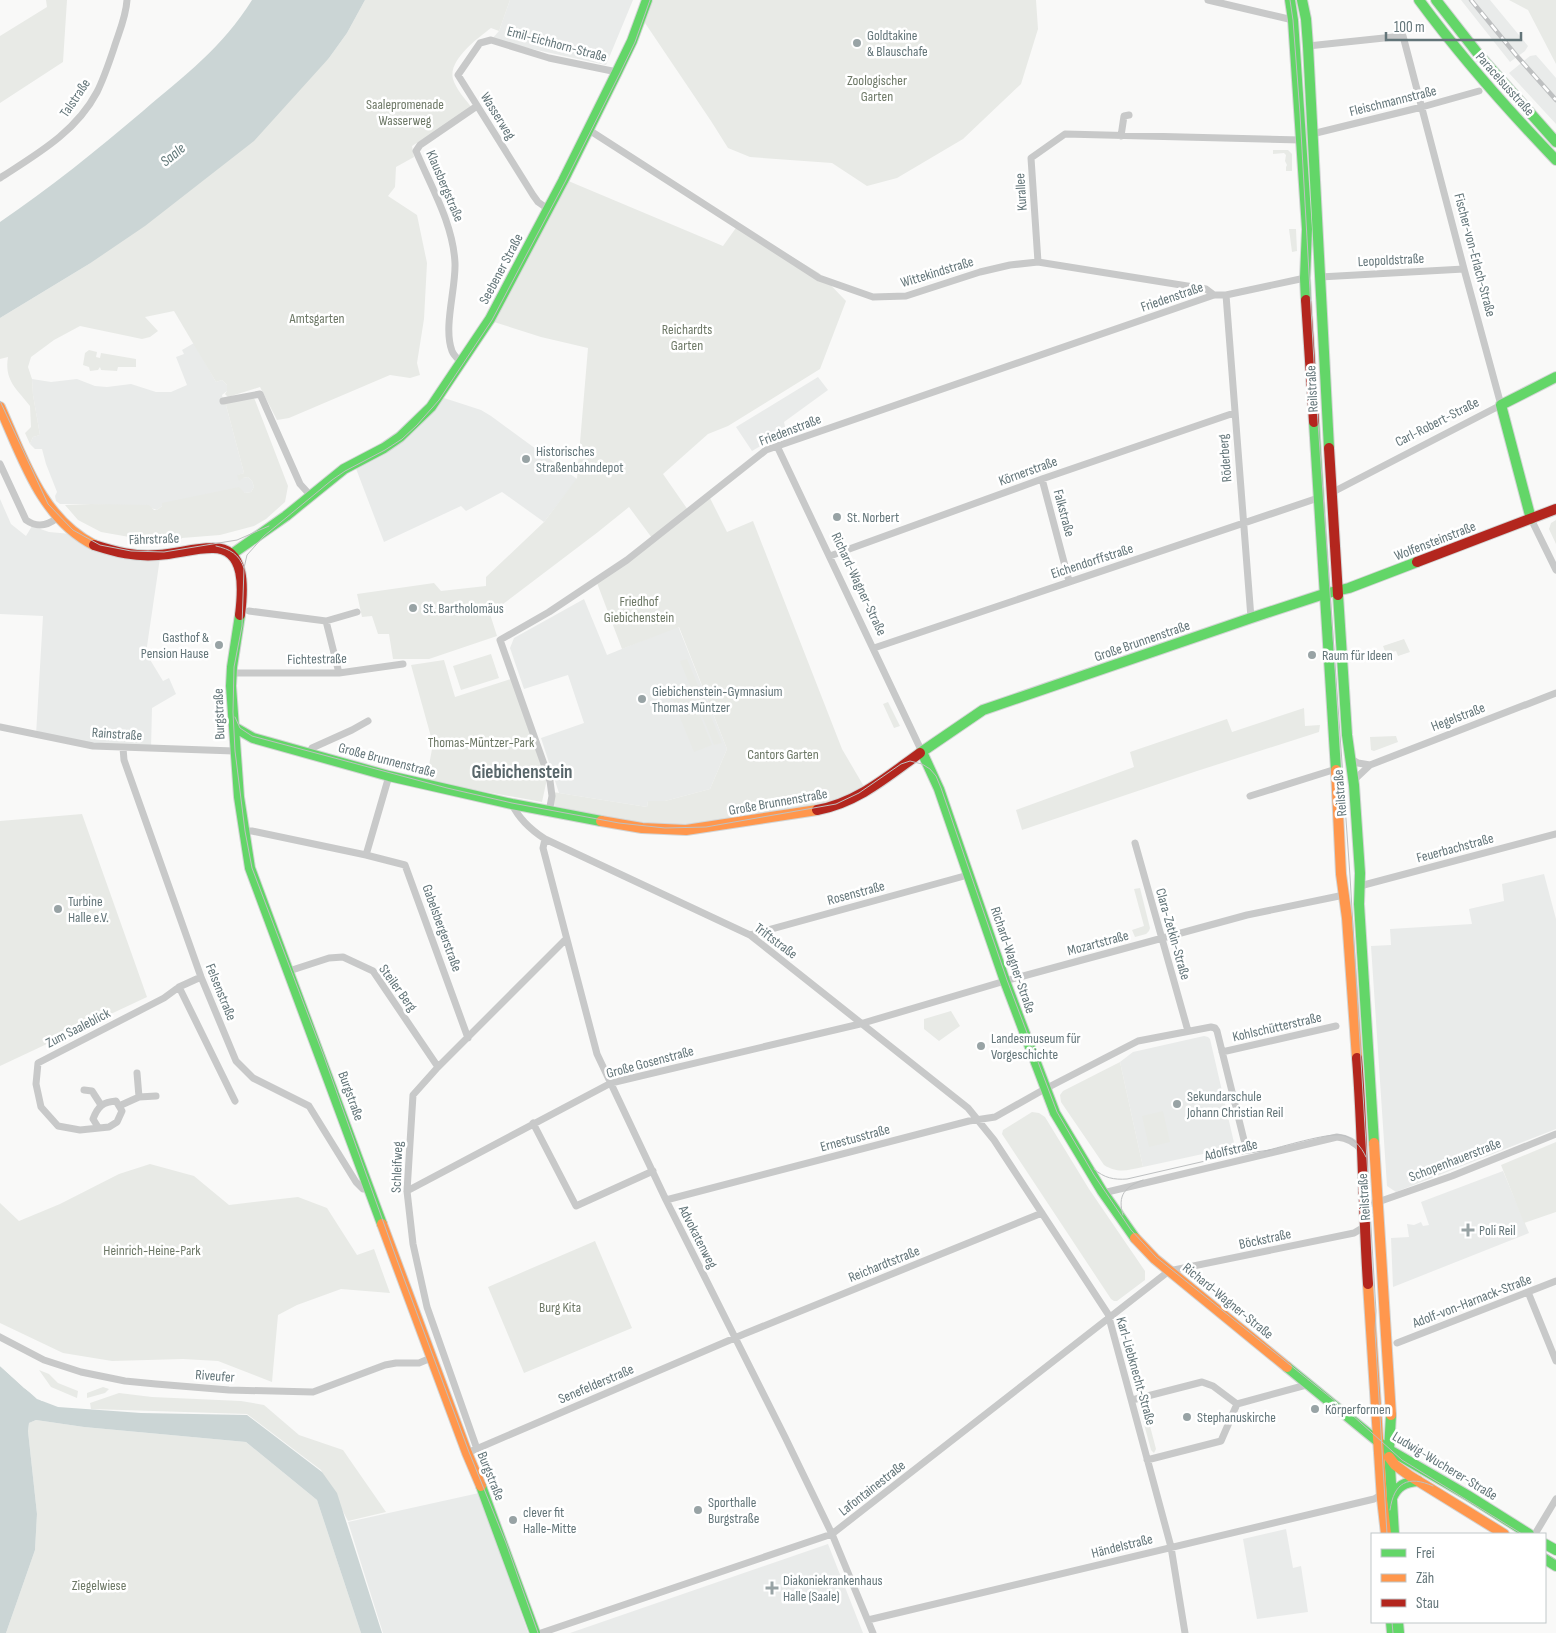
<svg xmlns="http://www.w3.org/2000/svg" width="1556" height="1633" viewBox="0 0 1556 1633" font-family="'Sofia Sans Condensed',sans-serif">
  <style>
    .built { fill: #e9ebea }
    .green { fill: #e8eae6 }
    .water { fill: #cbd5d5 }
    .pier { fill: #f9f9f8 }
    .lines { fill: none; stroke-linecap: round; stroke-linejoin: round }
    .fast-casing { stroke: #d3d5d5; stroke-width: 12 }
    .slow-casing { stroke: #d3d5d5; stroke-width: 12 }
    .jam-casing { stroke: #d3d5d5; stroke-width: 12 }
    .street { stroke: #c8c9c9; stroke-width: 7 }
    .fast { stroke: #63d668; stroke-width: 10 }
    .slow { stroke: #ff974d; stroke-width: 10 }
    .jam { stroke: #b3261e; stroke-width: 10 }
    .tram { stroke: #bec0c1; stroke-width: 1 }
    .rail-casing { stroke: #bec0c1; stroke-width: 4.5 }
    .rail { stroke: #fff; stroke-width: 2.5; stroke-dasharray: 8; stroke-linecap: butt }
    .poi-dot { fill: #98a3a5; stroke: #fff; stroke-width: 2 }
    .labels { text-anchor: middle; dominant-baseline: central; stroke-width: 5; stroke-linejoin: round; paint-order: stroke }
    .poi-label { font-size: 14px; fill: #637579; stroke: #fff; text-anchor: start }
    .street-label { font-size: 14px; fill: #637579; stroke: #fff }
    .park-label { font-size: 14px; fill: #6d7866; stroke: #fff }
    .water-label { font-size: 15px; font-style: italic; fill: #627879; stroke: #fff }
    .district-label { font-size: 19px; font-weight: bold; fill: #59676b; stroke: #fff }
  </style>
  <rect width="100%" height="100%" fill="#f9f9f8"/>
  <path class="built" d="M510,0H633L606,65L491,40L499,31Z
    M1461,0H1490L1528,46L1525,51L1510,62Z
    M1536,55L1556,78V124L1509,73L1530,56Z
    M194,343L216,382L222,380L227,385V391L222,395L224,405H226L244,473L238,475L243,478L248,477L252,481L254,487L251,492L245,493L241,491L162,506L157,510L151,508L91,504H60L56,501L55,496L57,492L46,464L42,449H35L30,444L33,437L40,435L33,395L32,379L51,382L77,379L95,386L107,387L131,384L156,392H171L187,385L176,357L184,354L182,350Z
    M818,377L828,390L784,422L786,431L752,451L736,427Z
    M441,397L481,410L491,416L577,479L544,522L502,492L466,511L461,506L384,542L355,466L386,450Z
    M0,499L11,524L26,536L32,526L49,532L71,534L83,541L160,558L146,653L163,681L169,678L176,694L152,708L151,749L92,746L36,735L43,616L0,614Z
    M584,599L607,655L678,626L727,749L710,789L665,801H648L647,807L559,793L541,738L584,723L568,675L524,689L510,648L514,638Z
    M1544,874L1556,919V1129L1396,1192L1387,1186L1371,946L1391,945L1390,929L1472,924L1469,909L1504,901L1502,884Z
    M1204,1036L1208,1037L1210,1039L1235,1147L1143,1167L1120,1062L1133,1052Z
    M1503,1171L1529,1233L1393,1287L1391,1238L1409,1237L1407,1224L1414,1225L1421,1222L1423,1226L1429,1225L1421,1202Z
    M479,1493L528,1633H383L348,1522Z
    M1286,1529L1293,1568L1301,1566L1308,1612L1257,1619L1243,1539Z
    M828,1544L863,1633H570Z"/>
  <path class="green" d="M46,0H67L63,62L0,103V36L47,7Z
    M365,0H510L499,31L491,28C478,38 448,60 453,79C456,89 465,99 472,108L412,146L414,157L396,167L395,187L388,196L417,215L427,263L424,319L417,363L420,375L410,378L390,375L289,418L277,420L260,387L228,397L225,394L227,391V385L222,380L216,382L174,311L145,317L158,331L150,337L142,339L80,326L54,340L31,357L28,367L32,379L33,395L40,435L33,437L30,444L25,433L31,427L30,406C17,389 4,381 8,357L0,359V318L89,264L329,58L347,33Z
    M651,0H1036L1038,29L1021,84L963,139L897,178L867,186L832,163L750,157L728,148L711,121L643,20Z
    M1509,0H1556V64L1528,10Z
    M1273,150H1288L1292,154V171H1286V167L1287,165L1285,161L1286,155L1284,153L1273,154Z
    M566,180L723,246L738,225L819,273L846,301L820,369L728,426L708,434L663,474L688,510L652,538L629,507L598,532L490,614L497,636L429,659H393L389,634H378L372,616L362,617L357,594L434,583L441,591L486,586V577L544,522L577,478L588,348L541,337L494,322Z
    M1289,229H1296L1297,251L1292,252Z
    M89,350L97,352L96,357L100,358L101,353L136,359V367H118L117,371L101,370L100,367L98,370L90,371L89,367L83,365L85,353Z
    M253,395L288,486L285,502L266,519L254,526L220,535L182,538L179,542L143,544L135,538L101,532L78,520L65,505L91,504L149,505L154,510H157L162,506V503L239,487L245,493L251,492L254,487L252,481L248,477L243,478L239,481L237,475L244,473L226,405H224L223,401Z
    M709,496L727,532L753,521L842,749L866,790L835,803L707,826H642L552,805L553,792L647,807L648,801H665L710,789L727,749L679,627L622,649L597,583Z
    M1556,520V544L1549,529L1551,523Z
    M1404,639L1410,652L1398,656L1396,651L1386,654L1383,646Z
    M491,654L499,678L461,690L453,666Z
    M687,659L722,743L714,745L680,661Z
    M444,660L455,697L511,679L547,779L542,802L426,781L433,744L411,665Z
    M690,691L712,745L694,752L672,698Z
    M888,702L900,726L894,728L883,704Z
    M1304,708L1305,726L1320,725L1319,732L1197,771L1022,830L1016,810L1134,767L1130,752L1227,719L1232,732Z
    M1396,736L1398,742L1374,751L1371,750L1370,737Z
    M82,814L147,997L0,1066V821Z
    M1140,888L1150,928L1149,931L1146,934L1135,937L1132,930L1144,926L1134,889Z
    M951,1011L960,1026L939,1041L924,1029V1019Z
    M1120,1062L1143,1167C1128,1170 1118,1174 1104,1165L1061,1102L1060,1095L1063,1091Z
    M1163,1111L1170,1142L1149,1147L1142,1116Z
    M1032,1112L1039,1113L1045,1117L1089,1189L1145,1271V1280L1117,1301H1114L1111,1299L1002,1134L1003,1130Z
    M1556,1142V1212L1524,1223L1501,1165Z
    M150,1164L194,1176L229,1205L298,1197L327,1208L357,1255L374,1249L390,1293L341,1289L297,1305L278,1315L272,1382L218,1361L183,1359L112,1361L63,1353L0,1323V1203L19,1221L60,1204L119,1174Z
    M595,1241L632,1328L524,1373L488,1287Z
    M39,1370L49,1374L58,1383L78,1391L77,1398L51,1387Z
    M103,1387L109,1389L105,1393L87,1398V1393Z
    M119,1393L152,1397L241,1401L264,1405L299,1435L343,1450L386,1512L348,1521L321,1470L247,1414L91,1409L90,1403Z
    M1141,1405L1145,1407L1156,1449L1154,1453L1151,1450L1140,1409Z
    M36,1420L84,1427L246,1442L317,1500L361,1633H6L35,1550L37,1514L28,1431L29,1423Z"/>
  <path class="water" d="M252,0H365L347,33L329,58L254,141L145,226L89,264L0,318V222C50,188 97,150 143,111C185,75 222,48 252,0Z
    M0,1366L37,1399L58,1407L141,1413L247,1415L322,1472L337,1493L382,1633H361L317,1500L246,1442L84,1427L36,1420L29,1423L28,1431L37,1514L35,1550L6,1633H0Z"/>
  <path class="pier" d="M0,1364L25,1386L43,1399L42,1401L24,1388L0,1366Z"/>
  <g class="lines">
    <defs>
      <path id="fast" d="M1290,0L1293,20L1307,229L1305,278L1306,300
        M1302,0L1306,19L1308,46L1329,448
        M1419,0C1461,57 1507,109 1556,160
        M1436,0L1479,55L1556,142
        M1314,422L1336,770
        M1531,519L1501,405L1556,377
        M232,554L286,516L344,469L384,448L400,437L431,407L490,319L563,181L617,72L632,41L647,0
        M1338,595L1347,735L1354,785L1360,873L1359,904L1374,1143
        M240,615L232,667L231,686L239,797L250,868L382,1224
        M234,727L253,738L389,776L512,804L601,821
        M922,752L939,789L1005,981L1055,1113L1102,1191L1135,1238
        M920,753L983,710L1251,618L1324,594L1349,588L1417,562
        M1287,1367L1386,1448L1467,1495L1529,1534
        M1391,1415L1389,1450L1394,1534
        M481,1486L535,1633
        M1392,1498C1397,1486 1405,1482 1418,1481
        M1545,1544L1556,1550
        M1545,1559L1556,1566
        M1391,1622L1392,1633
        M1398,1622L1399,1633"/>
      <path id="slow" d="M0,407C23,458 41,518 94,545
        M1336,770L1341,874L1347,918L1357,1058
        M601,821L642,828L686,830L817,810
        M1374,1143L1391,1415
        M382,1224L467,1453L481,1486
        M1135,1238L1155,1259L1287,1367
        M1368,1284L1382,1499L1386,1534
        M1389,1457L1395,1465L1410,1476L1504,1534"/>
      <path id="jam" d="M1306,300L1314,422
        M1329,448L1338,595
        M94,545C116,552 135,557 158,555C176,554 194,548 212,548C247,547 243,591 240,615
        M1417,562L1556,509
        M817,810C857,803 888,776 920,753
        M1357,1058C1363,1133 1363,1209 1368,1284"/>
    </defs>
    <use href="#fast" class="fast-casing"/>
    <use href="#slow" class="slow-casing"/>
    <use href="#jam" class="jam-casing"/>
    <path class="street" d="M1208,0L1293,20
      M1308,46L1403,36L1464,269L1501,405L1331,493
      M589,130L819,278L873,297L906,296L980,272L1010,265L1038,262L1206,289L1214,295
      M1312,134L1422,107L1479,91
      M1121,136L1124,116L1129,115
      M0,178C37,154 76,132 97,92C104,78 109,63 114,48C119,32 126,17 127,0
      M548,209L538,202L533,195L458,75L480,43L491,40L549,58L617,72
      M1038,262L1031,158L1065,134L1301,140
      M1320,277L1464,269
      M1226,295L1251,618
      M462,363C458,359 454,356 452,351C443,327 456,289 455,263C453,223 431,187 416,151L420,145L477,106
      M223,401L260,394L300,484L311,496
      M777,446L922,752
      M0,464L26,520C37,528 47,526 57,518
      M1042,479L1069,581
      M1531,519L1556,570
      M830,556L1042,479L1234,413
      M249,611L326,621L339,673
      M326,621L357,612
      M874,648L1318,498
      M232,673H339L403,664
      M0,727L93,746L234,751
      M123,748L124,760L201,977L236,1061L253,1078L309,1106L356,1182L363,1189H370
      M309,753L312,748L352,730L368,721
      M1351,759L1358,763L1370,765
      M1353,781L1370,765L1556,693
      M1250,796L1336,769
      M512,804C519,819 531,830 545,839L750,935L968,1108L994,1140L1108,1314L1171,1547L1185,1633
      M549,812L552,796L550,781L500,640L549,612L627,560L766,450L1214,295H1226L1305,278
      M243,831H252L366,855L389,776
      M545,839L543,848L597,1054L666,1200L785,1437L832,1534L873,1633
      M1135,843L1188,1031
      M366,855L405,865L468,1038
      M1360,886L1556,834
      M750,935L968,875
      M289,971L329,958L343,957L373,971L438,1067
      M179,987L235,1101
      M1222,1052L1336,1026
      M137,1073L139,1097
      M84,1090L92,1091L101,1105
      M119,1106L139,1097L156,1096
      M533,1123L576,1206L653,1171
      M98,1127L93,1119C98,1106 103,1102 116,1101L122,1111L117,1122L109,1127L80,1130L58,1126L41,1107L36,1084L38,1063L164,998L179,987L201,977
      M407,1191L611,1083L860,1024L1005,981L1247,915L1344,895
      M1103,1193L1337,1137C1347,1138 1355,1142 1361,1150
      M666,1200L969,1121L995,1117L1043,1090L1138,1041L1211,1027L1215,1028L1217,1031L1244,1140
      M1362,1205L1378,1202L1452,1176L1556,1134
      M1528,1292L1556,1361
      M0,1337L44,1360L81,1372L125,1381L156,1384L229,1390L313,1392L385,1365L396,1363H419L431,1358
      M1397,1343L1556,1281
      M1132,1400L1202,1382L1213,1386L1237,1404
      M477,1449L427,1307L413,1244L407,1191L413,1095L438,1067L566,939
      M467,1453L744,1334L1042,1213
      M1147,1460L1221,1441L1237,1404L1310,1384
      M1535,1534L1556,1499
      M868,1620L1374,1499L1381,1495
      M541,1633L832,1534L1169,1271L1354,1233L1364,1227"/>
    <use href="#fast" class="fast"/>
    <use href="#slow" class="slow"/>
    <use href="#jam" class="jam"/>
    <path class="tram" d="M1290,0L1293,20L1300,114L1315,380L1350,876L1376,1311L1375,1331L1387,1534
      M0,401L48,504L73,530L100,545L131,551L164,552L237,540L269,526
      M216,546C230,549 239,554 244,568
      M235,717L240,728L252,736L447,788L512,803L619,823L665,828L706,827L836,804L859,793L901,764L910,761L922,764L930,769L936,776L941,788L1007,980L1057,1112L1094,1175L1131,1230L1156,1257L1351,1414L1402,1460L1522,1534
      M1265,1151C1281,1147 1327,1133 1341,1135C1353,1137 1361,1146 1366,1157
      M1094,1169C1104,1178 1114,1180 1127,1179L1227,1156L1270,1150
      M1123,1215C1117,1195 1125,1187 1143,1180
      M1390,1510C1394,1482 1408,1475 1433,1486
      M1545,1553L1556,1560
      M1392,1622L1393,1633
      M538,1633L506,1543L469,1452L397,1260L323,1054L252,868L245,831L235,751L233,712L234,667L242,626L244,568L247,555L264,536L332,480L345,471L385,450L402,439L417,425L439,400L492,320L565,182L620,73L635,42L650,0"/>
    <defs>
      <path id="rail" d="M1471,0L1516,55L1556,100"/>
    </defs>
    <use href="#rail" class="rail-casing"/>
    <use href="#rail" class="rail"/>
  </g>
  <g class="poi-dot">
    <circle cx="857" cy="43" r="5"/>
    <circle cx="526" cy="459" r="5"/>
    <circle cx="837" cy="517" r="5"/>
    <circle cx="413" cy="608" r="5"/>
    <circle cx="219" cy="645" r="5"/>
    <circle cx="1312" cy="655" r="5"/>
    <circle cx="642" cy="699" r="5"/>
    <circle cx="58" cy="909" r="5"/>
    <circle cx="981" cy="1046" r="5"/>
    <circle cx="1177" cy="1104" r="5"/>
    <path d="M1465.5 1222.5h5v5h5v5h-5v5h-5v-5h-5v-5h5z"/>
    <circle cx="1315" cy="1409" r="5"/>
    <circle cx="1187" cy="1417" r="5"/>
    <circle cx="698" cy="1510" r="5"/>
    <circle cx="513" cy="1520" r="5"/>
    <path d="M769.5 1580.5h5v5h5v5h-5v5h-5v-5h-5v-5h5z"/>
  </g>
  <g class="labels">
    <g class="poi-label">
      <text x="867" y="35">Goldtakine<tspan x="867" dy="16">&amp; Blauschafe</tspan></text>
      <text x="536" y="451">Historisches<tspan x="536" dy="16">Straßenbahndepot</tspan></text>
      <text x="847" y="517">St. Norbert</text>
      <text x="423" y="608">St. Bartholomäus</text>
      <text x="209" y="637" text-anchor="end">Gasthof &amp;<tspan x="209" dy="16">Pension Hause</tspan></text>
      <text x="1322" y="655">Raum für Ideen</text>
      <text x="652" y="691">Giebichenstein-Gymnasium<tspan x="652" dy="16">Thomas Müntzer</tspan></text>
      <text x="68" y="901">Turbine<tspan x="68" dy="16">Halle e.V.</tspan></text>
      <text x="991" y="1038">Landesmuseum für<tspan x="991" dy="16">Vorgeschichte</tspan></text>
      <text x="1187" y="1096">Sekundarschule<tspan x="1187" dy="16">Johann Christian Reil</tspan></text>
      <text x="1479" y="1230">Poli Reil</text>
      <text x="1325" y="1409">Körperformen</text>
      <text x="1197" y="1417">Stephanuskirche</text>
      <text x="708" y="1502">Sporthalle<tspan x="708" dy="16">Burgstraße</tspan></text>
      <text x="523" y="1512">clever fit<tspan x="523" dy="16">Halle-Mitte</tspan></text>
      <text x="783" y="1580">Diakoniekrankenhaus<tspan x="783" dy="16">Halle (Saale)</tspan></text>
    </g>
    <g class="street-label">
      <text transform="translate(557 44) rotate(15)">Emil-Eichhorn-Straße</text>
      <text transform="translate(1505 84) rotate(48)">Paracelsusstraße</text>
      <text transform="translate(75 98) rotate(-56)">Talstraße</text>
      <text transform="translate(1393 101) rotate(-14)">Fleischmannstraße</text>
      <text transform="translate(498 116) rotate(58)">Wasserweg</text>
      <text transform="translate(445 186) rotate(67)">Klausbergstraße</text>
      <text transform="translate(1021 192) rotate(-94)">Kurallee</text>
      <text transform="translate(1475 255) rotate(75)">Fischer-von-Erlach-Straße</text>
      <text transform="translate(1391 260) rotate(-3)">Leopoldstraße</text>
      <text transform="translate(501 269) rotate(-62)">Seebener Straße</text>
      <text transform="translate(937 272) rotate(-17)">Wittekindstraße</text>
      <text transform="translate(1172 297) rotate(-19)">Friedenstraße</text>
      <text transform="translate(1312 389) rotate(-93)">Reilstraße</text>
      <text transform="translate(1437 422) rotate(-27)">Carl-Robert-Straße</text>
      <text transform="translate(790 430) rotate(-21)">Friedenstraße</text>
      <text transform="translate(1225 458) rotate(-95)">Röderberg</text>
      <text transform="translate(1028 471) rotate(-20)">Körnerstraße</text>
      <text transform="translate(1064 513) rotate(75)">Falkstraße</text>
      <text transform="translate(154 539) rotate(-2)">Fährstraße</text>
      <text transform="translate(1435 541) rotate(-21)">Wolfensteinstraße</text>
      <text transform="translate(1092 561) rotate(-18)">Eichendorffstraße</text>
      <text transform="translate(859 584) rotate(65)">Richard-Wagner-Straße</text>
      <text transform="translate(1142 641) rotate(-19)">Große Brunnenstraße</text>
      <text transform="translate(317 659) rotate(-1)">Fichtestraße</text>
      <text transform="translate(219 714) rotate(-92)">Burgstraße</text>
      <text transform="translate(1458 717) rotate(-21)">Hegelstraße</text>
      <text transform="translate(117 734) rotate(4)">Rainstraße</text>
      <text transform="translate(387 760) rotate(15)">Große Brunnenstraße</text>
      <text transform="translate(1340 793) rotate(-95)">Reilstraße</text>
      <text transform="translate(778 802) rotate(-10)">Große Brunnenstraße</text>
      <text transform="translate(1455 848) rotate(-15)">Feuerbachstraße</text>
      <text transform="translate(856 893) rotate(-15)">Rosenstraße</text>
      <text transform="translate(442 928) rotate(70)">Gabelsbergerstraße</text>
      <text transform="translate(1173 934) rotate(74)">Clara-Zetkin-Straße</text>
      <text transform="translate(776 941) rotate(37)">Triftstraße</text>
      <text transform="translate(1098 943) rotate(-15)">Mozartstraße</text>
      <text transform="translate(1013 960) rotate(71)">Richard-Wagner-Straße</text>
      <text transform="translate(398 988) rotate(54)">Steiler Berg</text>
      <text transform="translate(221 992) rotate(68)">Felsenstraße</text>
      <text transform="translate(1277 1027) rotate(-13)">Kohlschütterstraße</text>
      <text transform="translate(78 1028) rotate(-27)">Zum Saaleblick</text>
      <text transform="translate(650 1062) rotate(-15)">Große Gosenstraße</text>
      <text transform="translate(351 1096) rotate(70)">Burgstraße</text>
      <text transform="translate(855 1138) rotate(-15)">Ernestusstraße</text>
      <text transform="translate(1231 1150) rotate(-13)">Adolfstraße</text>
      <text transform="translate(1455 1160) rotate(-21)">Schopenhauerstraße</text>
      <text transform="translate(397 1167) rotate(-88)">Schleifweg</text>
      <text transform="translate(1364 1197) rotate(-94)">Reilstraße</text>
      <text transform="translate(698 1237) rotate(63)">Advokatenweg</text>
      <text transform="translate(1265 1239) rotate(-12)">Böckstraße</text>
      <text transform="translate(884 1264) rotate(-22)">Reichardtstraße</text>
      <text transform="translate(1228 1301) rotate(39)">Richard-Wagner-Straße</text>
      <text transform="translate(1472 1301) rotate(-21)">Adolf-von-Harnack-Straße</text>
      <text transform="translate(1136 1371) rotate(74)">Karl-Liebknecht-Straße</text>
      <text transform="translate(215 1376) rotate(4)">Riveufer</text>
      <text transform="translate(596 1384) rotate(-23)">Senefelderstraße</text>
      <text transform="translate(1445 1466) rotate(31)">Ludwig-Wucherer-Straße</text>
      <text transform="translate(491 1476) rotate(68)">Burgstraße</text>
      <text transform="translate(872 1488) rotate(-38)">Lafontainestraße</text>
      <text transform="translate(1122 1546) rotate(-14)">Händelstraße</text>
    </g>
    <g class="park-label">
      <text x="877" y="80">Zoologischer<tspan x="877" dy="16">Garten</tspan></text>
      <text x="405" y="104">Saalepromenade<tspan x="405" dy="16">Wasserweg</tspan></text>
      <text x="317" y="318">Amtsgarten</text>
      <text x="687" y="329">Reichardts<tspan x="687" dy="16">Garten</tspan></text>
      <text x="639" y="601">Friedhof<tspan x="639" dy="16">Giebichenstein</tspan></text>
      <text x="481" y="742">Thomas-Müntzer-Park</text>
      <text x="783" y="754">Cantors Garten</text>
      <text x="152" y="1250">Heinrich-Heine-Park</text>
      <text x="560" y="1307">Burg Kita</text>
      <text x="99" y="1585">Ziegelwiese</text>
    </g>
    <g class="water-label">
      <text transform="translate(173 155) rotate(-40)">Saale</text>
    </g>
    <g class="district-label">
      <text x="522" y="772">Giebichenstein</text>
    </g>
  </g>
  <rect x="1371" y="1533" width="175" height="90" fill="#ffffff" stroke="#c1c8c9"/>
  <rect x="1381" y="1549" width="25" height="8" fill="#63d668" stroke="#c1c8c9"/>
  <text x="1416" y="1558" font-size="15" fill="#637579">Frei</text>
  <rect x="1381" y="1574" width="25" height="8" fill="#ff974d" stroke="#c1c8c9"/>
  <text x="1416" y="1583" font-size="15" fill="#637579">Zäh</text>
  <rect x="1381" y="1599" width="25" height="8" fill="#b3261e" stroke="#c1c8c9"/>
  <text x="1416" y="1608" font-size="15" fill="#637579">Stau</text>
  <path d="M1386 32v8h135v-8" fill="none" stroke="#637579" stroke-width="2.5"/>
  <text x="1394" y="32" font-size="15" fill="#637579" stroke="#ffffff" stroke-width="4" paint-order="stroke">100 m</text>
</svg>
